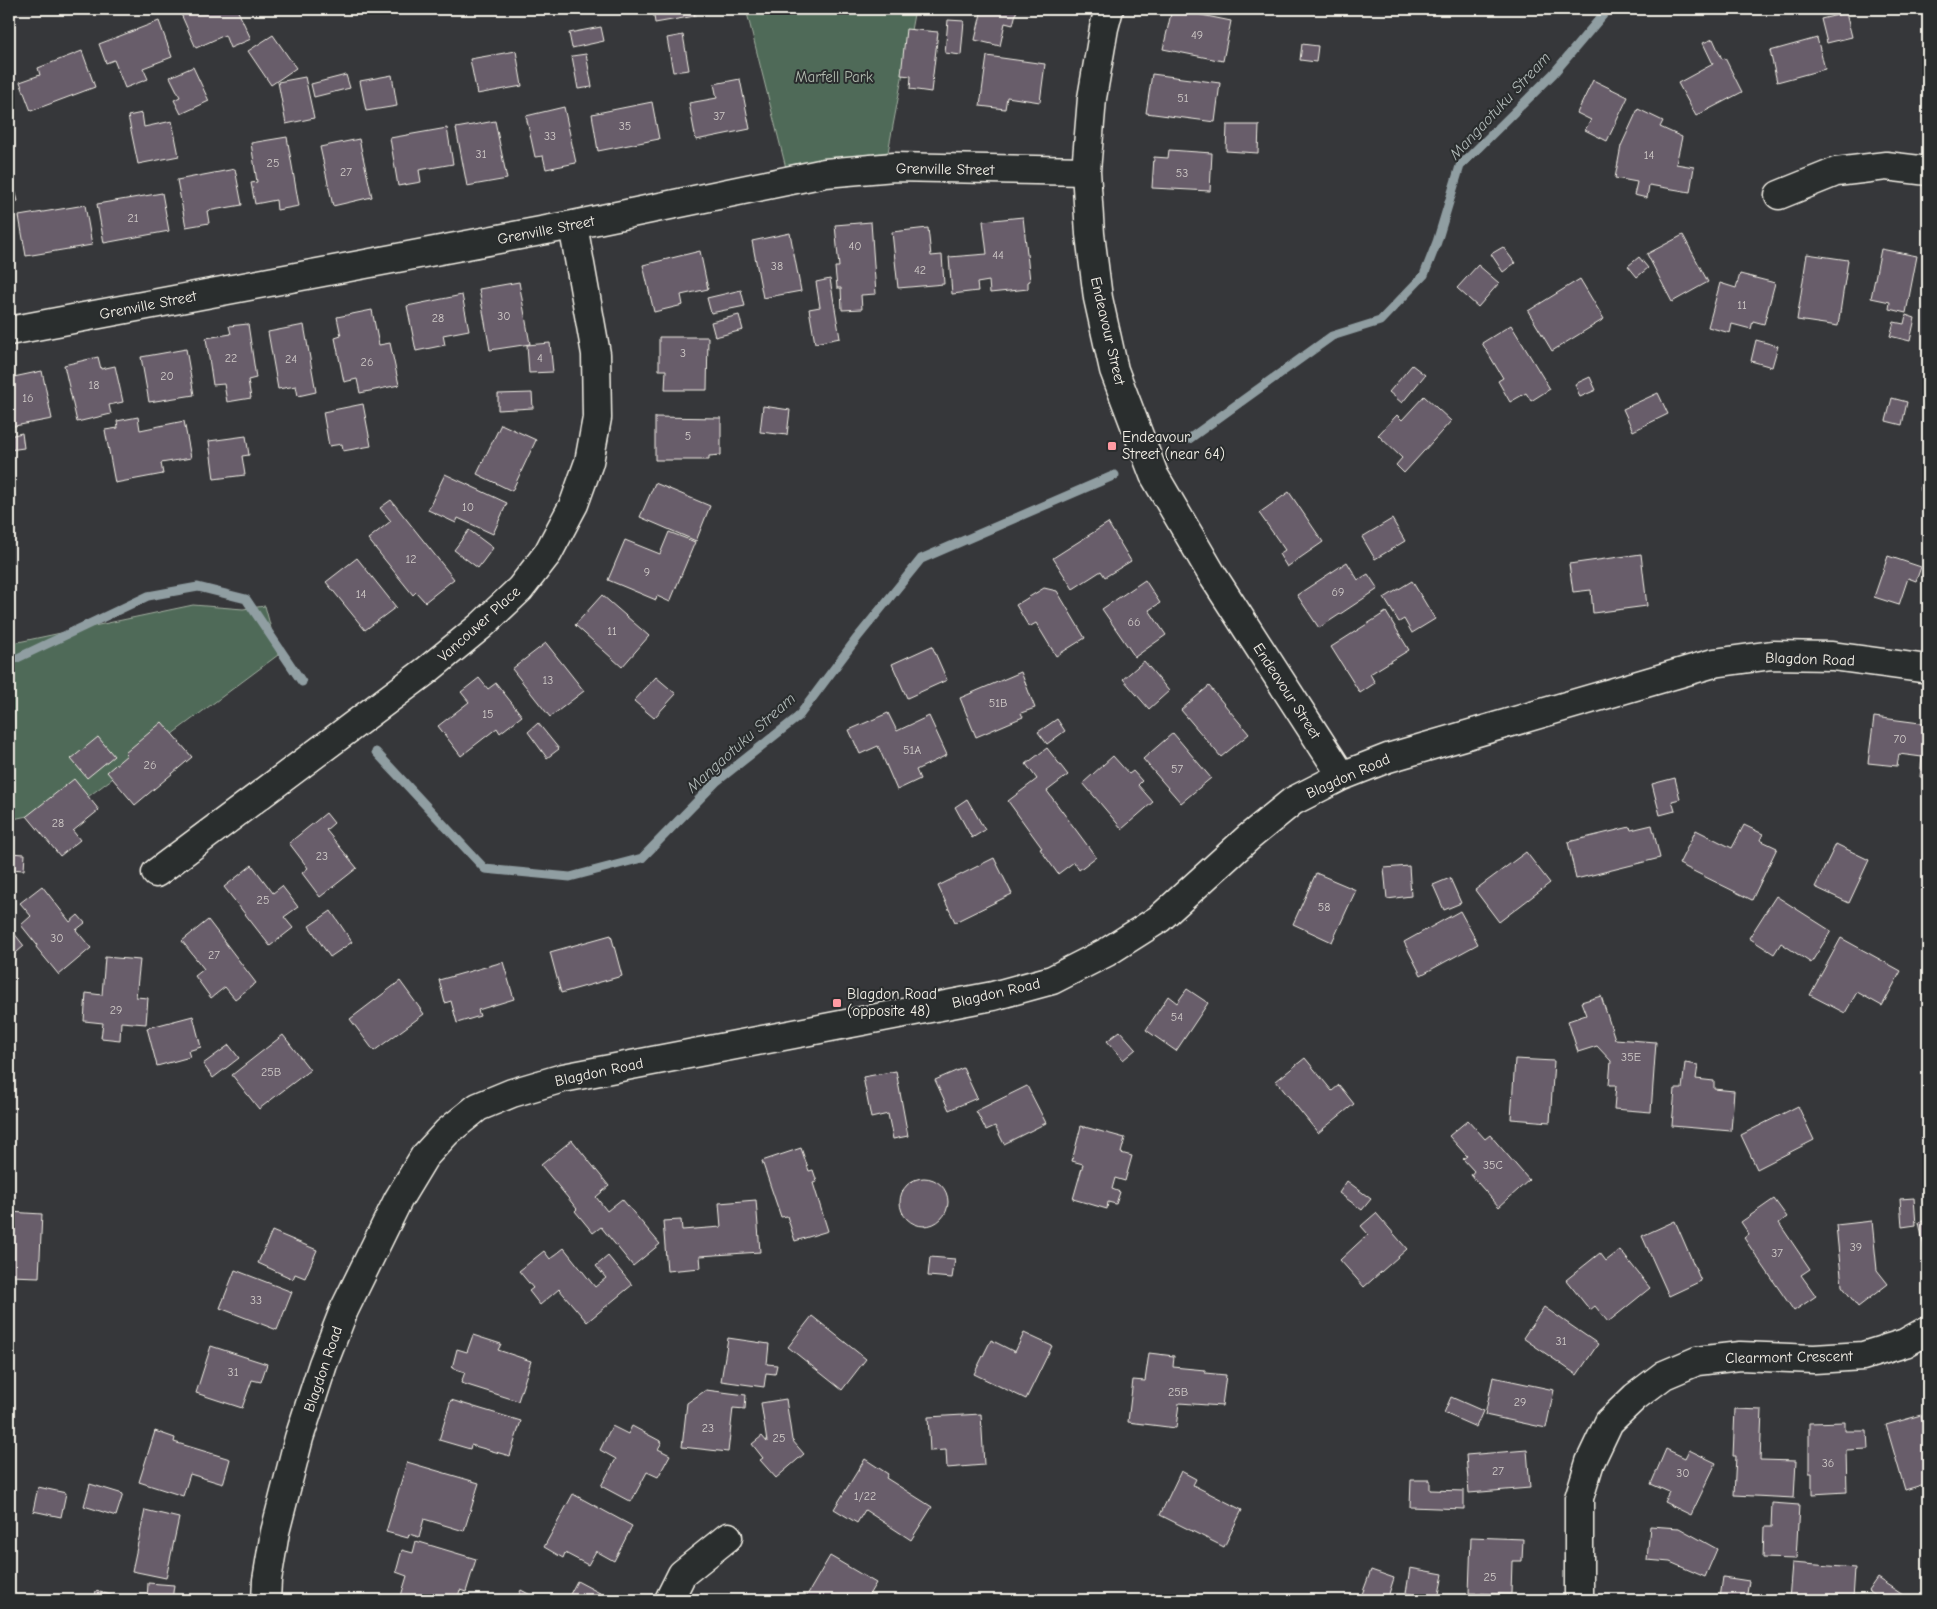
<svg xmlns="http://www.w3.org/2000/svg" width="1937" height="1609" viewBox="0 0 1937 1609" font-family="'Comic Neue',sans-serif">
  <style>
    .green { fill: #4f6a59; stroke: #a2aea0 }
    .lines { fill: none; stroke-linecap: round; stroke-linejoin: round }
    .stream { stroke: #909ea2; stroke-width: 9 }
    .building { fill: #685d6b; stroke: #f4f1e8 }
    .street-casing { stroke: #f4f1e8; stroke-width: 31 }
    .street { stroke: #2a2d2e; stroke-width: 28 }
    .poi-dot { fill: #ff9aa2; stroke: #2a2d2e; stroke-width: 2 }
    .labels { text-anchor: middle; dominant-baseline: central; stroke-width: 4; stroke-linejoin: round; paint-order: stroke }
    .number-label { font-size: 12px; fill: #d1ccc9 }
    .park-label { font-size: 15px; fill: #b2bbaf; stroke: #2a2d2e }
    .street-label { font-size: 15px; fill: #f4f1e8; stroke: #2a2d2e }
    .poi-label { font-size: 15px; fill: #f4f1e8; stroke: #2a2d2e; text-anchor: start }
    .water-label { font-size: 16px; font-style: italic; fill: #b2bab9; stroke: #2a2d2e }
  </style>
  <rect width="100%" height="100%" fill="#36373a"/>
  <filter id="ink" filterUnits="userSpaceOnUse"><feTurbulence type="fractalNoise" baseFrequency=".02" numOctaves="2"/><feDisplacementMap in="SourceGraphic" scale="10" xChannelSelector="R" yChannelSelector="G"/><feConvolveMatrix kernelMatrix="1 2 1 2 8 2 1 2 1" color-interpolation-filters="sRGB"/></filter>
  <g filter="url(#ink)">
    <path class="green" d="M746,9H915L888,152L786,168Z
      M193,605L243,609L265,606L278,655L77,805L9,820V644Z"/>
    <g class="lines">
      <path class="stream" d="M1189,439L1332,336L1380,321L1424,275L1437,242L1460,166L1553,74L1608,9
        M9,662L148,596L198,587L246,599L302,682
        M376,752L485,869L570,877L642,858L716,782L798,717L857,638L921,559L1115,475"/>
    </g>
    <path class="building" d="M192,9H237L251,39L230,48L225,35L196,48L181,14Z
      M653,9H694L695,16L655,23Z
      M982,9H1017L1013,25L1005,23L1000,46L975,40Z
      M1172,9L1231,21L1223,61L1163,49Z
      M1846,13L1852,37L1827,43L1821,19Z
      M948,20L964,21L961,55L945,53Z
      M159,21L172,57L143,68L148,79L125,88L114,60L106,63L99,44Z
      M601,27L604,41L572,48L569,33Z
      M906,29L938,32L931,92L910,89L911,76L901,75Z
      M273,35L296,68L271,85L248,51Z
      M683,35L689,70L673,72L667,38Z
      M1817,38L1825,69L1777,82L1770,51Z
      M1713,39L1722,59L1725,58L1742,92L1696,116L1678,83L1713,64L1703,43Z
      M1302,44L1318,46L1316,62L1300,60Z
      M82,51L95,87L31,111L20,82L40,75L38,68Z
      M516,51L522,86L477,94L470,59Z
      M586,54L592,87L578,89L572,56Z
      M987,56L1045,64L1040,102L1007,97L1005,109L980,106Z
      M193,67L209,101L181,114L174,100L180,97L170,77Z
      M1152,74L1220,83L1215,122L1146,113Z
      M346,75L350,88L314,97L311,84Z
      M392,75L397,106L366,111L360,81Z
      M305,77L314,118L286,124L278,82Z
      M740,79L750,129L696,140L689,103L717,98L714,84Z
      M1593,80L1628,97L1607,141L1585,130L1591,120L1577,113Z
      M652,102L659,139L598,151L592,114Z
      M564,107L576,163L546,169L543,156L535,157L526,116Z
      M1638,109L1663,121L1660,127L1682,137L1676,164L1694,167L1690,192L1649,185L1647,198L1634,195L1637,182L1615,178L1621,146Z
      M142,113L144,127L172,121L179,156L138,164L128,116Z
      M495,121L507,179L467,186L456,128Z
      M1227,125H1259L1258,153L1226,151Z
      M447,128L453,164L419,170L421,182L398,186L390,138Z
      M287,137L299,206L277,210L276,200L255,204L251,183L257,182L251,143Z
      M359,139L372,197L333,206L320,147Z
      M1169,150L1212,153L1210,191L1152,188L1154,157L1168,158Z
      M9,167L18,201L9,203Z
      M235,169L242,205L207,211L209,223L186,227L177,180Z
      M162,193L169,231L104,243L97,204Z
      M85,205L92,245L26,256L19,216Z
      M1023,217L1030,281L1028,282V289L990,293L989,281L977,283L978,291L952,294L949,257L987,254L983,221Z
      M871,222L876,294L861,295L862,309L842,310L841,288H837L835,267H839L835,225Z
      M928,228L931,256L942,255L944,284L898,288L892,232Z
      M790,233L801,291L763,298L752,241Z
      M1683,235L1708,282L1672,302L1647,254Z
      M1503,247L1515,263L1503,272L1491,254Z
      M1881,249L1917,256L1906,313L1889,309L1890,302L1871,298Z
      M700,251L708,289L681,295L683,305L654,312L643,265Z
      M1807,254L1848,260L1838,326L1797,320Z
      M1639,257L1648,268L1637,277L1628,266Z
      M1478,265L1499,283L1478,307L1457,288Z
      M1740,274L1775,283L1764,324L1753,321L1751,329L1732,324L1730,333L1708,327L1720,283L1736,288Z
      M830,279L840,338L815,343L809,309L820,307L816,282Z
      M1580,279L1604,319L1552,351L1528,311Z
      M519,282L530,344L490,350L479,289Z
      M741,290L745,306L711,313L707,298Z
      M462,295L469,330L443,335L445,345L416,351L407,306Z
      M372,310L379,345L390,343L399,385L360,393L357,379L344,382L335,338L341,336L337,317Z
      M739,315L743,330L715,337L711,322Z
      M1906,315L1915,318L1910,341L1890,336L1894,322L1904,324Z
      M248,324L256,378L248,380L251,398L227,402L224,384L213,385L206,338L231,334L229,326Z
      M304,325L316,392L298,396L296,386L278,389L268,332Z
      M1511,325L1550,389L1531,401L1526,393L1510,402L1498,381L1503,378L1482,343Z
      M659,337H708L707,390H665L666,370H659Z
      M1756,340L1778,346L1772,367L1751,361Z
      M550,343L553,372L529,373L527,345Z
      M186,349L194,395L149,402L141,357Z
      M98,357L101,369L115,366L123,402L109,405L111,414L77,422L64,365Z
      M1412,365L1425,375L1402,403L1389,392Z
      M42,371L52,419L9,427V378Z
      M1590,377L1596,390L1580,397L1575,384Z
      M532,393L533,408L498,410V394Z
      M1658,393L1668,414L1633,431L1623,409Z
      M1424,396L1451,421L1404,473L1396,465L1402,458L1378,435L1397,415L1402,420Z
      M1892,398L1907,402L1902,425L1886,421Z
      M363,404L371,446L343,451L342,444L329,446L323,412Z
      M763,406L790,410L787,435L760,432Z
      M138,417L140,430L184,421L191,458L161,463L163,474L115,483L105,430L118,428L117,421Z
      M655,417L721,418V455L709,456V460H655Z
      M501,424L536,440L512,491L477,474Z
      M22,433L24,448L9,450V436Z
      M246,436L249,455L242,456L245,475L214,479L209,441Z
      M1924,465H1928V492L1920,490Z
      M445,474L507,503L493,534L458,518L456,523L428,510Z
      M655,483L710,506L696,541L640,517Z
      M1289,492L1323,542L1287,567L1279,554L1285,550L1259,513Z
      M391,500L454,579L425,602L416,592L413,595L368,539L391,521L380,508Z
      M1392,519L1405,541L1375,559L1362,537Z
      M1108,523L1131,561L1105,577L1101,571L1073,589L1053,558Z
      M469,530L493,548L478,568L454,550Z
      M669,532L695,542L670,602L657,596L656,600L608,580L625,540L660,554Z
      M1641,554L1647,606L1593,613L1591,590L1573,592L1569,564Z
      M1888,556L1921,567L1916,581L1908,578L1899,605L1874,597Z
      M357,558L396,607L365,630L326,582Z
      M1347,562L1358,580L1368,574L1378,589L1319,628L1297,595Z
      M1145,580L1160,603L1149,610L1166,635L1135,657L1102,609Z
      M1412,581L1435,619L1412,633L1404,619L1399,622L1384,598Z
      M1044,588L1057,591L1085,638L1056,656L1036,623L1029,627L1016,605Z
      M602,595L649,636L622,667L575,625Z
      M1386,612L1409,650L1370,674L1375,683L1360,693L1331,647Z
      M546,643L584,691L550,717L512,669Z
      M932,646L947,680L907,698L892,664Z
      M1144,661L1169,691L1149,709L1123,679Z
      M1021,672L1035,708L1021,713L1023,717L976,737L960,698Z
      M656,677L676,694L654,718L634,701Z
      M479,678L488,689L496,683L522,716L500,733L497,728L461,756L438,726L469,702L461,692Z
      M1209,686L1249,734L1221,757L1181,710Z
      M888,713L897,731L929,716L947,755L916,770L920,779L897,790L878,746L860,754L849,730Z
      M1874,717L1928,724V778L1920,777L1922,757L1899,754L1897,766L1868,763Z
      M1057,719L1065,731L1047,744L1038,732Z
      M162,722L192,757L135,805L107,772L127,755L125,753Z
      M538,723L559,749L547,758L528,732Z
      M1173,733L1211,778L1181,803L1143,759Z
      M98,737L114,756L87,778L71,759Z
      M1047,748L1068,775L1047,791L1096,857L1079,870L1074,862L1058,874L1040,849L1042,848L1008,801L1037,779L1026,764Z
      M1113,756L1129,774L1133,771L1142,781L1138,785L1153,802L1122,829L1083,783Z
      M1675,778L1680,799L1672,801L1675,811L1660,815L1652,784Z
      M74,779L99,810L73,831L80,840L60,856L27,816Z
      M967,799L985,830L972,838L955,807Z
      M326,813L334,823L326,830L357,868L320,897L302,873L308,868L289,843Z
      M1652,825L1660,858L1576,879L1568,842L1630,827L1631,830Z
      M1744,825L1763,834L1760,840L1777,848L1752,900L1679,864L1696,830L1732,848Z
      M1836,844L1869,860L1849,903L1815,887Z
      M1526,852L1550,883L1499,922L1475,890Z
      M9,853L25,854L24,870L9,869Z
      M994,858L1012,894L955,922L938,886Z
      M252,865L273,893L282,886L298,907L284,917L293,928L270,946L224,887Z
      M1409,866L1411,896L1387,899L1384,868Z
      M1316,873L1356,890L1332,942L1293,924Z
      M1450,878L1461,903L1444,910L1433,885Z
      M42,886L70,922L78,915L85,923L76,930L91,948L59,975L36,947L37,945L21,925L31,916L20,903Z
      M1776,896L1831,931L1811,963L1781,943L1774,954L1749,938Z
      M331,911L352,942L330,957L309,926Z
      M1460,911L1478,944L1421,975L1404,942Z
      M208,920L256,983L235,999L225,987L211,998L195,976L204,969L182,941Z
      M10,928L24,946L9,959V929Z
      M611,935L622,976L561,993L550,952Z
      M1841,938L1901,971L1882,1006L1857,992L1845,1013L1810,995Z
      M105,957L140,960L136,997L148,998L146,1024L121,1022L120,1040L101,1038L103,1023L84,1021L86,993L102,995Z
      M503,962L514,999L478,1010L480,1016L457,1023L451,1001L445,1003L439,980Z
      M400,981L424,1014L374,1051L350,1019Z
      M1187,989L1208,1003L1176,1051L1146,1030L1168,996L1177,1003Z
      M1601,996L1615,1039L1656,1042L1651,1112L1614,1109L1616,1085H1609L1611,1061L1597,1046L1578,1052L1568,1021L1586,1015L1581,1002Z
      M193,1016L201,1047L188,1051L190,1057L157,1066L147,1028Z
      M1120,1031L1136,1049L1123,1060L1107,1041Z
      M283,1035L310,1070L259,1109L232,1075Z
      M229,1045L239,1058L213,1078L203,1064Z
      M1305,1058L1332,1091L1339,1085L1354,1104L1318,1133L1276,1081Z
      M1515,1059L1554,1061L1550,1122L1511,1119Z
      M1685,1063L1698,1065L1696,1079L1714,1081V1089L1734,1091L1731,1131L1672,1126L1675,1089H1682Z
      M963,1068L977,1098L949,1110L935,1080Z
      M896,1071L908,1136L893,1139L888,1114L871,1118L863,1077Z
      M1027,1086L1046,1123L1004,1144L995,1126L986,1130L976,1111Z
      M1798,1106L1814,1140L1757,1169L1741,1135Z
      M1468,1120L1485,1139L1490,1135L1529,1180L1499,1207L1471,1175L1474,1171L1463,1159L1467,1156L1449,1136Z
      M1081,1126L1125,1138L1121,1153L1132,1156L1125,1181L1115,1178L1112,1189L1120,1192L1116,1204L1108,1202L1107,1209L1073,1199L1083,1164L1072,1161Z
      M572,1140L609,1186L596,1197L607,1211L622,1199L660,1244L633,1266L601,1227L593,1233L575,1211L577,1209L541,1165Z
      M801,1148L809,1171L813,1170L817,1182L813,1183L828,1231L795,1241L787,1216L781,1217L762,1161Z
      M900 1202a24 24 0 1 1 48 0a24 24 0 1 1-48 0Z
      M1347,1181L1371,1199L1362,1210L1339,1193Z
      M1914,1198L1916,1225L1902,1227L1900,1199Z
      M1774,1199L1787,1217L1779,1223L1810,1269L1801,1275L1816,1296L1794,1311L1744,1238L1749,1234L1741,1222Z
      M756,1200L760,1252L700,1256L701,1268L667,1271L663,1221L681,1220L682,1230L721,1227L719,1203Z
      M1928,1208V1257H1926L1919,1222L1927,1220L1925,1209Z
      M9,1212L42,1214L39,1277L9,1276Z
      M1376,1213L1407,1249L1364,1287L1340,1260L1368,1234L1361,1226Z
      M1675,1221L1701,1281L1669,1296L1642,1236Z
      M1872,1221L1877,1270L1888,1284L1858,1307L1842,1286L1836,1225Z
      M272,1231L317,1250L305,1278L295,1274L293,1279L258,1263Z
      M564,1248L595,1287L606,1278L596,1266L608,1256L632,1285L587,1322L559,1289L540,1305L529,1291L533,1288L519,1271L544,1251L550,1259Z
      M1620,1250L1650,1288L1608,1322L1595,1306L1590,1310L1566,1280L1600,1253L1606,1261Z
      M930,1257L955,1259L952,1278L928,1276Z
      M235,1270L292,1292L277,1330L220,1308Z
      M1544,1307L1598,1344L1577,1375L1523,1338Z
      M812,1316L866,1359L842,1390L788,1347Z
      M1024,1333L1052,1346L1026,1399L974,1374L991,1340L1015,1352Z
      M473,1335L501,1344L498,1350L531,1361L518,1401L461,1383L465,1372L452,1368L457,1349L467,1352Z
      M728,1338L769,1344L767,1364L777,1365L775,1374L766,1373L764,1387L721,1381Z
      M211,1346L267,1364L261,1382L252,1380L242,1408L196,1393Z
      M1149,1353L1174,1356L1173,1367L1205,1370V1373L1226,1375L1222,1406L1179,1403L1176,1428L1128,1422L1133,1380L1145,1381Z
      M1493,1377L1554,1390L1546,1428L1485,1415Z
      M706,1390L746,1395L745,1409L733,1408L728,1452L682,1447L687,1403Z
      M1451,1397L1483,1411L1476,1427L1444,1413Z
      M786,1399L792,1440L804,1454L776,1478L760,1460L763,1458L752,1444L762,1436L767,1442L761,1403Z
      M451,1400L521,1421L510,1456L471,1445L470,1449L439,1440Z
      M1735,1409L1762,1410L1760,1460L1796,1461L1794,1498L1734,1495L1736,1456H1733Z
      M981,1414L984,1465L947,1468L946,1450L930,1451L928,1417Z
      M1921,1415L1928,1440V1483L1905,1490L1886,1425Z
      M1845,1422V1431H1867L1868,1449L1846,1450L1847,1492L1812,1494V1473H1809V1423Z
      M612,1426L628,1434L632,1426L662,1442L658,1449L670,1455L658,1477L647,1472L631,1502L601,1486L616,1459L600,1450Z
      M155,1431L175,1438L174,1442L230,1459L223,1484L190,1474L183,1496L139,1482Z
      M1666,1449L1685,1458L1689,1450L1716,1463L1691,1515L1664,1502L1669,1492L1651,1484Z
      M1527,1450L1530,1488L1469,1493L1466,1455Z
      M865,1459L888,1474L886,1478L932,1507L911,1540L865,1510L857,1523L834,1509Z
      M407,1462L479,1483L464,1531L424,1519L419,1537L409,1534L408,1538L386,1532Z
      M1181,1471L1196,1479L1193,1485L1242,1510L1224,1547L1160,1515Z
      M1411,1480H1430V1490L1464,1491V1509L1410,1507Z
      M90,1484L123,1494L116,1516L84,1506Z
      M38,1487L66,1493L61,1517L33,1511Z
      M573,1494L632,1526L614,1561L596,1551L588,1565L565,1553L563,1558L544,1547Z
      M1772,1503L1799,1505L1796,1559L1763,1558L1764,1527H1771Z
      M145,1510L179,1518L166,1578L132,1571Z
      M1650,1526L1679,1528L1717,1549L1705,1577L1670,1562L1647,1560Z
      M1471,1537L1523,1539L1522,1561H1512L1511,1594L1469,1593Z
      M416,1541L476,1559L466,1592L460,1590L457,1600H406L400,1599L407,1576L396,1572L402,1550L413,1553Z
      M830,1556L876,1583L866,1600H811L806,1597Z
      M1792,1563L1855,1568L1853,1600H1789Z
      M1410,1568L1443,1574L1438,1599L1406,1593Z
      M1371,1570L1394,1578L1387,1600H1371L1361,1597Z
      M1723,1577L1749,1581L1746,1600L1720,1598Z
      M1877,1578L1903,1595L1899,1600H1882L1868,1591Z
      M577,1581L613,1600H567Z
      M148,1583L174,1585L172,1600H147Z
      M521,1590L540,1600H516Z
      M96,1591L129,1600H94Z"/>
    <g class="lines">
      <defs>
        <path id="street" d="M1109,9L1104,28L1092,98L1086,171L1090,234L1098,298L1114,370L1154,475L1213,576L1342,776
          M1779,195L1836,172L1886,166L1928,171
          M9,331L573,225L825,173L894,167L1086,171
          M156,873L426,671L482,625L520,589L548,553L574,504L589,462L597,418L596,354L573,225
          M266,1600L267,1580L275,1532L299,1438L323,1364L344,1310L398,1200L424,1157L447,1132L478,1107L512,1093L563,1078L993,996L1052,980L1107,952L1159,919L1249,837L1293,801L1342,776L1388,758L1714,663L1772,655L1832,656L1928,669
          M669,1600L682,1574L728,1537
          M1579,1600V1498L1590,1462L1609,1422L1635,1397L1664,1375L1697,1361L1740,1356L1814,1359L1863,1356L1905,1343L1928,1330"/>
      </defs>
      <use href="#street" class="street-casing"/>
      <use href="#street" class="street"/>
    </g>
  </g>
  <g class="poi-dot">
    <rect x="1107" y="441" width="10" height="10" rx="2.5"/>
    <rect x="832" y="998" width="10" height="10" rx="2.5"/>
  </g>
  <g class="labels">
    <g class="number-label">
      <text x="1197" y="35">49</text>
      <text x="1183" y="98">51</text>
      <text x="719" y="116">37</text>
      <text x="625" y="126">35</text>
      <text x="550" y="136">33</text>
      <text x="481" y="154">31</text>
      <text x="1649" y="155">14</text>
      <text x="273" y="163">25</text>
      <text x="346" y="172">27</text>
      <text x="1182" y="173">53</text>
      <text x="133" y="218">21</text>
      <text x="855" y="246">40</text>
      <text x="998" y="255">44</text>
      <text x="777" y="266">38</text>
      <text x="920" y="270">42</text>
      <text x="1742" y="305">11</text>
      <text x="504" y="316">30</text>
      <text x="438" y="318">28</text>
      <text x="683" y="353">3</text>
      <text x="231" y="358">22</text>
      <text x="540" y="358">4</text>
      <text x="291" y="359">24</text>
      <text x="367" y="362">26</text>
      <text x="167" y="376">20</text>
      <text x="94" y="385">18</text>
      <text x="28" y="398">16</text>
      <text x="688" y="436">5</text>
      <text x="468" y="507">10</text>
      <text x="411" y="559">12</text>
      <text x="647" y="572">9</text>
      <text x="1338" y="592">69</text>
      <text x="361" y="594">14</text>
      <text x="1134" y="622">66</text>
      <text x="612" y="631">11</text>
      <text x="548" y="680">13</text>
      <text x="998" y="703">51B</text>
      <text x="488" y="714">15</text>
      <text x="1900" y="739">70</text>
      <text x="912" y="750">51A</text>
      <text x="150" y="765">26</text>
      <text x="1177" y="769">57</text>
      <text x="58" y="823">28</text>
      <text x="322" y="856">23</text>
      <text x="263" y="900">25</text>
      <text x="1324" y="907">58</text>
      <text x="57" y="938">30</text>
      <text x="214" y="955">27</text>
      <text x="116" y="1010">29</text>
      <text x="1177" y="1017">54</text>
      <text x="1631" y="1057">35E</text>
      <text x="271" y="1072">25B</text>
      <text x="1493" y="1165">35C</text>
      <text x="1856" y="1247">39</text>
      <text x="1777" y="1253">37</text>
      <text x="256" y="1300">33</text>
      <text x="1561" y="1341">31</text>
      <text x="233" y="1372">31</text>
      <text x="1178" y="1392">25B</text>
      <text x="1520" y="1402">29</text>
      <text x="708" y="1428">23</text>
      <text x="779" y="1438">25</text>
      <text x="1828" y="1463">36</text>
      <text x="1498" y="1471">27</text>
      <text x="1683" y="1473">30</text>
      <text x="865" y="1496">1/22</text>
      <text x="1490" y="1577">25</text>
    </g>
    <g class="park-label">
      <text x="834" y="77">Marfell Park</text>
    </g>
    <g class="street-label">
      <text transform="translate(945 169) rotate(1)">Grenville Street</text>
      <text transform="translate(546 230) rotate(-11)">Grenville Street</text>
      <text transform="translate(148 305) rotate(-11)">Grenville Street</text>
      <text transform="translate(1108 331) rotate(77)">Endeavour Street</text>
      <text transform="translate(479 624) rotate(-42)">Vancouver Place</text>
      <text transform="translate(1810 659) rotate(2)">Blagdon Road</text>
      <text transform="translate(1287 691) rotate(57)">Endeavour Street</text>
      <text transform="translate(1348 776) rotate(-24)">Blagdon Road</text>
      <text transform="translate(996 993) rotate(-13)">Blagdon Road</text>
      <text transform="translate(599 1072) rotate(-12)">Blagdon Road</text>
      <text transform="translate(1789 1357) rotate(-1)">Clearmont Crescent</text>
      <text transform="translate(323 1369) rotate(-71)">Blagdon Road</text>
    </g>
    <g class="poi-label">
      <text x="1122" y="437">Endeavour<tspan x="1122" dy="17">Street (near 64)</tspan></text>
      <text x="847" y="994">Blagdon Road<tspan x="847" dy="17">(opposite 48)</tspan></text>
    </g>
    <g class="water-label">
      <text transform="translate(1500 106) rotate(-47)">Mangaotuku Stream</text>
      <text transform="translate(741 743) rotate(-42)">Mangaotuku Stream</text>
    </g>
  </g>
  <rect width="1937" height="1609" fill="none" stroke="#2a2d2e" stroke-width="30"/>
  <rect x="15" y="15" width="1907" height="1579" fill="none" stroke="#f4f1e8" stroke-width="2" filter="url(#ink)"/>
</svg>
